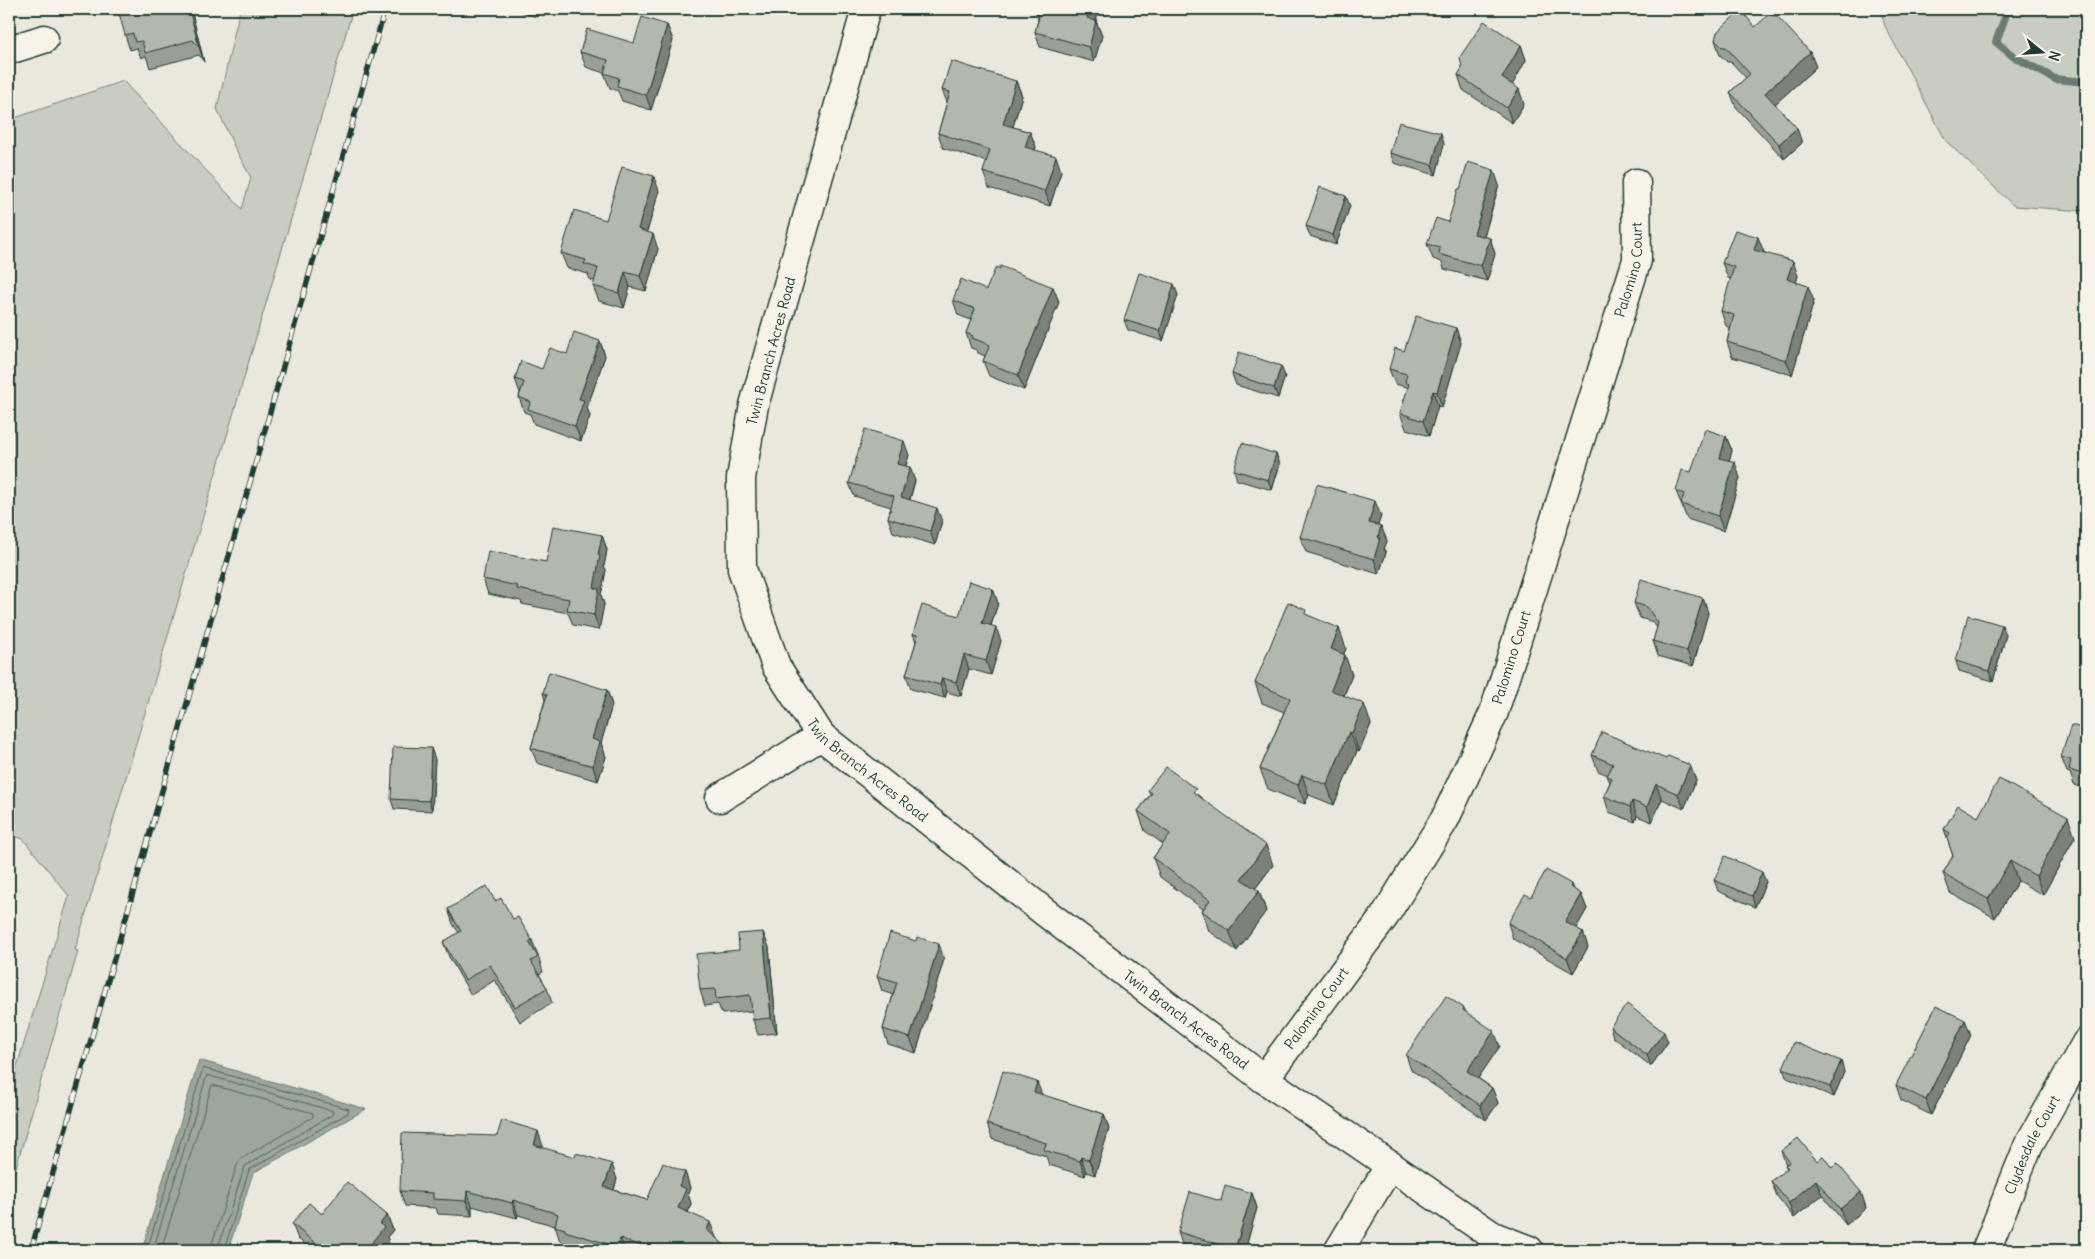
<svg xmlns="http://www.w3.org/2000/svg" width="2095" height="1259" viewBox="0 0 2095 1259" font-family="Delius,sans-serif">
  <style>
    .green { fill: #c8ccc1; stroke: #74847a }
    .water { fill: #9ca69c; stroke: #6a7c72 }
    .lines { fill: none; stroke-linecap: round; stroke-linejoin: round }
    .shore { stroke: #51675e; stroke-width: 1 }
    .stream { stroke: #6a7c72; stroke-width: 8 }
    .minor-casing { stroke: #1f3d34; stroke-width: 31 }
    .tertiary-casing { stroke: #1f3d34; stroke-width: 31 }
    .minor { stroke: #f7f3e8; stroke-width: 28 }
    .tertiary { stroke: #f7f3e8; stroke-width: 28 }
    .rail-casing { stroke: #1f3d34; stroke-width: 5.5 }
    .rail { stroke: #f7f3e8; stroke-width: 4; stroke-dasharray: 11; stroke-linecap: butt }
    .wall { fill: #999e96; stroke: #1f3d34 }
    .shaded-wall { fill: #7d817a; stroke: #1f3d34 }
    .building { fill: #b2b8ae; stroke: #1f3d34 }
    .labels { text-anchor: middle; dominant-baseline: central; stroke-width: 4.5; stroke-linejoin: round; paint-order: stroke }
    .street-label { font-size: 14px; fill: #1f3d34; stroke: #f7f3e8 }
  </style>
  <rect width="100%" height="100%" fill="#eae8dd"/>
  <filter id="ink" filterUnits="userSpaceOnUse"><feTurbulence type="fractalNoise" baseFrequency=".02" numOctaves="2"/><feDisplacementMap in="SourceGraphic" scale="10" xChannelSelector="R" yChannelSelector="G"/><feConvolveMatrix kernelMatrix="1 2 1 2 8 2 1 2 1" color-interpolation-filters="sRGB"/></filter>
  <g filter="url(#ink)">
    <path class="green" d="M240,9H353L75,950L78,951L9,1192V1092L69,896L23,839L9,834V120L123,81L242,209L251,178L234,146L217,109Z
      M1880,9H2086V211L2014,206L1946,141L1885,26Z"/>
    <path class="water" d="M199,1060L366,1109L253,1173L228,1250H142Z"/>
    <g class="lines">
      <path class="shore" d="M147,1250L203,1068L349,1109L348,1113L249,1170L224,1250
        M153,1250L207,1075L333,1111L332,1115L245,1166L217,1250
        M161,1250L212,1085L313,1113V1117L244,1157L238,1162L210,1250"/>
      <path class="stream" d="M2008,9L1996,42L2013,56L2055,79L2086,82"/>
      <defs>
        <g id="minor">
          <path d="M9,50L44,39"/>
          <path d="M720,798L821,736"/>
          <path id="s1" d="M1264,1079L1384,917L1445,819L1486,730L1494,712L1637,260L1636,183"/>
          <path d="M1339,1250L1390,1165"/>
          <path id="s2" d="M1986,1250L2029,1144L2086,1043"/>
        </g>
        <g id="tertiary">
          <path id="s3" d="M866,9L754,405L741,478L742,569L776,666L821,736L1046,913L1264,1079L1493,1236L1529,1250"/>
        </g>
      </defs>
      <use href="#minor" class="minor-casing"/>
      <use href="#tertiary" class="tertiary-casing"/>
      <use href="#minor" class="minor"/>
      <use href="#tertiary" class="tertiary"/>
      <defs>
        <path id="rail" d="M31,1250L385,9"/>
      </defs>
      <use href="#rail" class="rail-casing"/>
      <use href="#rail" class="rail"/>
    </g>
    <path class="wall" d="M191,9L204,62L199,55L150,68L146,56L141,58L137,48L130,50L125,35Z
      M512,9H540L537,17Z
      M1035,10L1097,17L1096,21L1102,36L1094,62L1040,47L1035,32L1038,20Z
      M667,25L673,40L651,110L622,101L618,91L610,88L604,73L586,67L580,52L634,43Z
      M1755,27L1810,52L1816,67L1775,104L1802,143L1784,159L1736,107L1730,92L1746,78L1731,62H1727L1720,55L1715,40Z
      M1521,45L1526,60L1512,85L1524,104L1512,123L1463,90L1458,75Z
      M1016,81L1022,96L1013,127L1030,132L1036,147L1035,150L1061,171L1050,206L989,188L983,172L987,162L943,148L938,133L947,102L942,90Z
      M1444,144L1436,175L1394,163L1390,153Z
      M1499,185L1484,237L1490,238L1495,254L1487,281L1444,269L1442,262L1433,259L1427,244L1448,222L1460,189Z
      M659,191L647,232L658,249L646,291L630,287L624,308L599,301L593,286L595,281L590,280L588,274L567,268L561,253L606,220Z
      M1350,206L1336,245L1310,236L1306,226Z
      M1764,252L1798,276L1796,282L1814,301L1792,375L1732,357L1727,342L1730,328L1726,326L1721,311L1731,279L1728,278L1722,263Z
      M1053,287L1059,302L1024,390L989,376L983,361L985,356L978,353L977,350L971,348L966,333L971,320L958,315L953,300L986,290Z
      M1178,295L1163,341L1128,330L1124,320Z
      M1456,328L1461,343L1442,407L1438,406L1429,436L1406,429L1400,413L1408,389L1407,387L1395,384L1389,369L1404,351Z
      M600,341L605,356L587,408L590,416L581,441L534,424L530,414L524,412L519,397L520,393L515,379L542,369L567,354Z
      M1232,374L1285,376L1278,398L1236,385Z
      M1726,436L1732,451L1729,461L1740,478L1724,531L1687,519L1676,491L1691,472Z
      M1276,454L1280,464L1272,490L1237,480L1234,470Z
      M909,455L906,466L915,481L910,500L942,521L935,545L893,532L888,518L891,507L854,496L849,483Z
      M1381,516L1378,525L1381,526L1387,541L1384,549L1386,553L1379,574L1306,552L1300,537Z
      M2086,523V543L2081,528Z
      M602,535L607,550L604,566L606,570L601,595L604,604L599,630L573,625L568,613L522,604L521,601L488,594L483,579L546,562Z
      M993,589L998,603L991,626L1001,641L991,675L969,669L961,696L947,692L945,698L911,689L906,675L916,642L913,634L959,616Z
      M1703,598L1708,613L1693,666L1658,656L1653,641L1657,628L1653,622L1640,618L1634,603Z
      M1308,615L1346,648L1344,654L1352,675L1344,696L1371,724L1359,752L1357,751L1334,805L1309,795L1305,804L1268,789L1260,769L1284,712L1262,703L1255,683Z
      M2006,635L1993,681L1959,671L1956,661Z
      M607,690L612,705L601,743L606,757L598,781L537,763L531,748L545,700L543,693Z
      M2086,727V788L2074,785L2070,773L2067,772L2061,757L2085,729Z
      M1592,755L1696,780L1684,809L1662,799L1652,822L1637,816L1635,822L1609,812L1604,796L1610,782L1607,776L1608,775L1598,771Z
      M435,759L432,811L394,809L391,799Z
      M1148,790L1198,795L1273,865L1255,889L1259,891L1266,911L1237,951L1209,931L1202,911L1203,909L1160,877L1153,858L1163,844L1145,831L1138,811L1150,795Z
      M1978,817L2075,837L2043,895L2018,881L1995,918L1950,893L1943,873L1953,856L1944,829Z
      M1714,880L1766,882L1755,907L1718,891Z
      M1571,884L1573,889L1581,894L1587,909L1576,928L1583,932L1588,947L1573,973L1513,939L1508,923L1531,897Z
      M495,901L513,919L538,955L543,972L539,974L547,988L552,1003L520,1022L495,980L471,995L449,957L443,942L459,933L453,924L448,909Z
      M769,947L777,1033L758,1035L753,1020L752,1011L722,1014L718,1004L705,1006L700,990L739,950Z
      M944,959L916,1053L888,1044L883,1029L893,995L882,991L877,976Z
      M1464,1008L1466,1012L1500,1046L1478,1078L1492,1088L1498,1103L1486,1120L1411,1070L1406,1055Z
      M1965,1020L1971,1035L1931,1115L1901,1100L1896,1085Z
      M1610,1027L1668,1042L1651,1066L1613,1037Z
      M1841,1061L1844,1072L1834,1097L1787,1078L1783,1068Z
      M1042,1095L1104,1114L1109,1129L1095,1175L1086,1172L1085,1176L1049,1165L1046,1156L992,1139L987,1124Z
      M497,1136L543,1146V1148L617,1179L614,1190L647,1200L685,1172L690,1188L688,1193L691,1204L688,1213L730,1250H584L570,1246L569,1244L560,1241L555,1226L518,1215L517,1218L472,1206V1216L438,1214L436,1208L405,1206L400,1191Z
      M1781,1151L1817,1161L1832,1168L1861,1192L1866,1208L1846,1225L1822,1195L1794,1218L1777,1196L1771,1181L1787,1169L1785,1165H1786Z
      M1252,1193L1257,1208L1245,1250H1193L1183,1247L1178,1232L1221,1201Z
      M322,1214L387,1215L393,1230L387,1237L389,1242L383,1250H312L298,1239L292,1224Z"/>
    <path class="shaded-wall" d="M189,9H191L204,62L199,47Z
      M535,9H540L537,17Z
      M1089,9H1094L1097,17L1092,33L1087,18Z
      M1096,21L1102,36L1094,62L1089,47Z
      M667,25L673,40L651,110L646,95Z
      M1521,45L1526,60L1508,93L1502,78Z
      M1810,52L1816,67L1771,108L1765,93Z
      M1016,81L1022,96L1009,139L1003,124Z
      M1519,89L1524,104L1512,123L1507,108Z
      M1797,128L1802,143L1784,159L1779,144Z
      M1030,132L1036,147L1031,162L1025,147Z
      M1441,133L1444,144L1436,175L1432,165Z
      M1056,156L1061,171L1050,206L1045,191Z
      M1494,170L1499,185L1480,249L1474,234Z
      M654,176L659,191L643,245L638,229Z
      M1346,196L1350,206L1336,245L1333,235Z
      M653,234L658,249L646,291L640,276Z
      M1758,237L1764,252L1760,265L1754,250Z
      M1490,238L1495,254L1487,281L1481,266Z
      M1793,261L1798,276L1793,294L1787,279Z
      M625,272L630,287L624,308L619,293Z
      M1174,284L1178,295L1163,341L1160,331Z
      M1808,286L1814,301L1792,375L1786,360Z
      M1053,287L1059,302L1024,390L1018,375Z
      M1456,328L1461,343L1442,407L1437,392Z
      M600,341L605,356L587,408L590,416L581,441L575,426L579,399Z
      M1281,366L1285,376L1278,398L1274,388Z
      M1433,391L1438,406L1429,436L1423,421Z
      M1726,436L1732,451L1725,473L1720,458Z
      M904,441L909,455L902,477L897,464Z
      M1276,454L1280,464L1272,490L1268,480Z
      M1735,462L1740,478L1724,531L1718,516Z
      M910,467L915,481L906,511L901,497Z
      M1375,501L1381,516L1374,538L1369,523Z
      M937,508L942,521L935,545L930,531Z
      M1381,526L1387,541L1384,549L1386,553L1379,574L1374,559L1378,537Z
      M602,535L607,550L604,566L606,570L601,595L604,604L599,630L594,615V588L598,555Z
      M993,589L998,603L987,637L982,623Z
      M1703,598L1708,613L1693,666L1687,651Z
      M2002,625L2006,635L1993,681L1989,671Z
      M996,627L1001,641L991,675L986,661Z
      M1339,628L1346,648L1338,669L1331,649Z
      M964,655L969,669L961,696L956,682Z
      M1345,655L1352,675L1338,710L1331,690Z
      M942,678L947,692L945,698L940,685Z
      M607,690L612,705L601,743L606,757L598,781L593,766L592,739Z
      M1364,704L1371,724L1359,752L1352,733Z
      M1349,732L1357,751L1334,805L1327,785Z
      M431,748L435,759L432,811L429,801Z
      M1690,765L1696,780L1684,809L1678,794Z
      M1302,775L1309,795L1305,804L1298,785Z
      M1656,784L1662,799L1652,822L1647,807Z
      M1632,801L1637,816L1635,822L1630,807Z
      M2068,817L2075,837L2043,895L2036,876Z
      M1266,845L1273,865L1248,898L1241,879Z
      M2010,861L2018,881L1995,918L1988,899Z
      M1762,872L1766,882L1755,907L1752,896Z
      M1259,891L1266,911L1237,951L1229,931Z
      M1581,894L1587,909L1571,937L1565,922Z
      M763,932L769,947L777,1033L771,1018Z
      M1583,932L1588,947L1573,973L1567,958Z
      M532,940L538,955L535,957L529,942Z
      M939,944L944,959L916,1053L910,1038Z
      M1965,1020L1971,1035L1931,1115L1926,1100Z
      M1494,1031L1500,1046L1473,1086L1467,1071Z
      M1664,1032L1668,1042L1651,1066L1647,1055Z
      M1841,1061L1844,1072L1834,1097L1830,1087Z
      M1037,1082L1043,1097L1034,1092Z
      M1492,1088L1498,1103L1486,1120L1480,1105Z
      M1104,1114L1109,1129L1095,1175L1089,1160Z
      M538,1131L543,1146L539,1160L534,1145Z
      M1081,1157L1086,1172L1085,1176L1080,1161Z
      M612,1164L617,1179L610,1202L604,1187Z
      M685,1172L690,1188L688,1193L691,1204L683,1223L678,1208L679,1186Z
      M1816,1180L1822,1195L1794,1218L1789,1203Z
      M467,1191L472,1206V1216L466,1201Z
      M1861,1192L1866,1208L1846,1225L1840,1209Z
      M1252,1193L1257,1208L1245,1250H1235Z
      M513,1200L518,1215L517,1218L512,1203Z
      M387,1215L393,1230L387,1237L389,1242L383,1250H366L380,1224Z
      M710,1222L716,1237L712,1246L707,1230Z
      M620,1238L625,1250H619L618,1247Z"/>
    <path class="building" d="M137,9H189L199,47L193,40L145,53L142,41L135,42L133,33L125,35L119,13Z
      M1035,9H1089L1087,18L1096,21L1089,47L1035,32L1039,17L1035,10Z
      M1741,10L1755,27L1768,15L1777,16L1810,52L1765,93L1797,128L1779,144L1730,92L1750,74L1726,47H1722L1715,40L1717,32Z
      M642,17L667,25L646,95L617,86L619,78L604,73L608,60L580,52L587,29L634,43Z
      M1484,21L1521,45L1502,78L1519,89L1507,108L1458,75L1462,68L1460,57Z
      M951,61L1016,81L1003,124L1030,132L1025,147L1056,156L1045,191L983,172L990,150L938,133L950,92L942,90Z
      M1399,122L1441,133L1432,165L1390,153Z
      M1468,162L1494,170L1474,234L1490,238L1481,266L1439,254L1440,248L1427,244L1436,218L1448,222L1458,189H1460Z
      M622,167L654,176L638,229L653,234L640,276L625,272L619,293L593,286L598,268L584,264L586,260L561,253L574,210L606,220Z
      M1320,187L1346,196L1333,235L1306,226Z
      M1735,230L1758,237L1754,250L1793,261L1787,279L1808,286L1786,360L1727,342L1734,315L1721,311L1734,267L1722,263Z
      M1000,266L1053,287L1018,375L983,361L990,345L972,338L973,336L966,333L975,309L953,300L961,279L986,290L996,267L1000,269Z
      M1139,273L1174,284L1160,331L1124,320Z
      M1416,316L1456,328L1437,392L1433,391L1423,421L1400,413L1409,384L1405,382L1407,374L1389,369L1395,348L1404,351Z
      M574,332L600,341L579,399L584,400L575,426L528,409L531,402L519,397L524,382L515,379L521,361L542,369L550,348L567,354Z
      M1239,352L1281,366L1274,388L1232,374Z
      M865,429L904,441L897,464L910,467L901,497L937,508L930,531L888,518L894,496L849,483Z
      M1705,429L1726,436L1720,458L1735,462L1718,516L1681,504L1684,494L1676,491L1682,470L1691,472Z
      M1242,443L1276,454L1268,480L1234,470Z
      M1317,484L1375,501L1369,523L1381,526L1378,537L1380,538L1374,559L1300,537Z
      M2086,523V534L2081,528Z
      M553,526L602,535L598,555H600L594,588L599,589L594,615L567,610L569,599L517,589L518,586L483,579L488,551L546,562Z
      M1641,579L1703,598L1687,651L1653,641L1658,623L1647,607L1634,603Z
      M969,581L993,589L982,623L996,627L986,661L964,655L956,682L942,678L940,685L906,675L918,635L913,634L922,605L959,616Z
      M1288,602L1306,610L1305,614L1339,628L1331,649L1345,655L1331,690L1364,704L1352,733L1349,732L1327,785L1302,775L1298,785L1260,769L1290,698L1255,683Z
      M1968,615L2002,625L1989,671L1956,661Z
      M549,672L607,690L592,739L600,742L593,766L531,748L547,695L543,693Z
      M2071,725L2085,729L2086,727V775L2069,770L2071,760L2061,757Z
      M1602,732L1666,759L1668,756L1690,765L1678,794L1656,784L1647,807L1632,801L1630,807L1604,796L1612,778L1607,776L1613,764L1592,755Z
      M393,747L431,748L429,801L391,799Z
      M1166,767L1196,789L1193,792L1266,845L1241,879L1259,891L1229,931L1202,911L1210,900L1153,858L1170,834L1138,811L1152,793L1148,790Z
      M1999,779L2068,817L2036,876L2010,861L1988,899L1943,873L1953,856L1947,838L1950,833L1944,829L1958,805L1978,817Z
      M1725,856L1762,872L1752,896L1714,880Z
      M1546,870L1571,884L1570,887L1581,894L1565,922L1583,932L1567,958L1508,923L1525,894L1531,897Z
      M487,886L495,901L501,898L513,919L518,917L532,940L529,942L538,957L531,961L547,988L515,1007L490,965L465,980L443,942L461,931L448,909Z
      M763,932L771,1018L753,1020L750,995L716,999L715,989L700,990L696,954L739,950L738,934Z
      M890,933L916,941L917,937L939,944L910,1038L883,1029L897,982L877,976Z
      M1446,996L1464,1008L1463,1010L1494,1031L1467,1071L1492,1088L1480,1105L1406,1055Z
      M1627,1004L1664,1032L1647,1055L1610,1027Z
      M1936,1006L1965,1020L1926,1100L1896,1085Z
      M1794,1042L1841,1061L1830,1087L1783,1068Z
      M1003,1071L1037,1082L1034,1092L1104,1114L1089,1160L1081,1157L1080,1161L1044,1150L1046,1143L987,1124Z
      M502,1120L538,1131L534,1145L575,1157L576,1153L612,1164L604,1187L647,1200L663,1163L685,1172L679,1186L686,1189L678,1208L710,1222L707,1230L730,1250H649L620,1238L618,1247L565,1231V1229L555,1226L558,1214L513,1200L512,1203L467,1191L466,1201L433,1199V1193L400,1191L402,1133L497,1136Z
      M1798,1138L1817,1161L1823,1156L1832,1168L1837,1163L1861,1192L1840,1209L1816,1180L1789,1203L1771,1181L1788,1168L1785,1165L1790,1162L1781,1151Z
      M347,1182L387,1215L380,1224L384,1227L366,1250H324L292,1224L309,1203L322,1214Z
      M1225,1185L1252,1193L1235,1249L1178,1232L1190,1192L1221,1201Z
      M742,1246L747,1250H739Z"/>
  </g>
  <g class="labels">
    <g class="street-label">
      <text stroke="none"><textPath href="#s1" startOffset="898">Palomino Court</textPath></text>
      <text transform="translate(771 351) rotate(-75)">Twin Branch Acres Road</text>
      <text stroke="none"><textPath href="#s1" startOffset="492">Palomino Court</textPath></text>
      <text stroke="none"><textPath href="#s3" startOffset="820">Twin Branch Acres Road</textPath></text>
      <text stroke="none"><textPath href="#s1" startOffset="88">Palomino Court</textPath></text>
      <text stroke="none"><textPath href="#s3" startOffset="1225">Twin Branch Acres Road</textPath></text>
      <text stroke="none"><textPath href="#s2" startOffset="115">Clydesdale Court</textPath></text>
    </g>
  </g>
  <rect width="2095" height="1259" fill="none" stroke="#f7f3e8" stroke-width="30"/>
  <rect x="15" y="15" width="2065" height="1229" fill="none" stroke="#1f3d34" stroke-width="2" filter="url(#ink)"/>
  <g transform="translate(2042 52) rotate(107)" stroke="#f7f3e8" stroke-width="4" paint-order="stroke">
  <path d="M0-4L9 19L0 12L-9 19Z" fill="#1f3d34"/>
  <text y="-8" font-size="14" font-weight="bold" text-anchor="middle" fill="#1f3d34">N</text>
  </g>
</svg>
